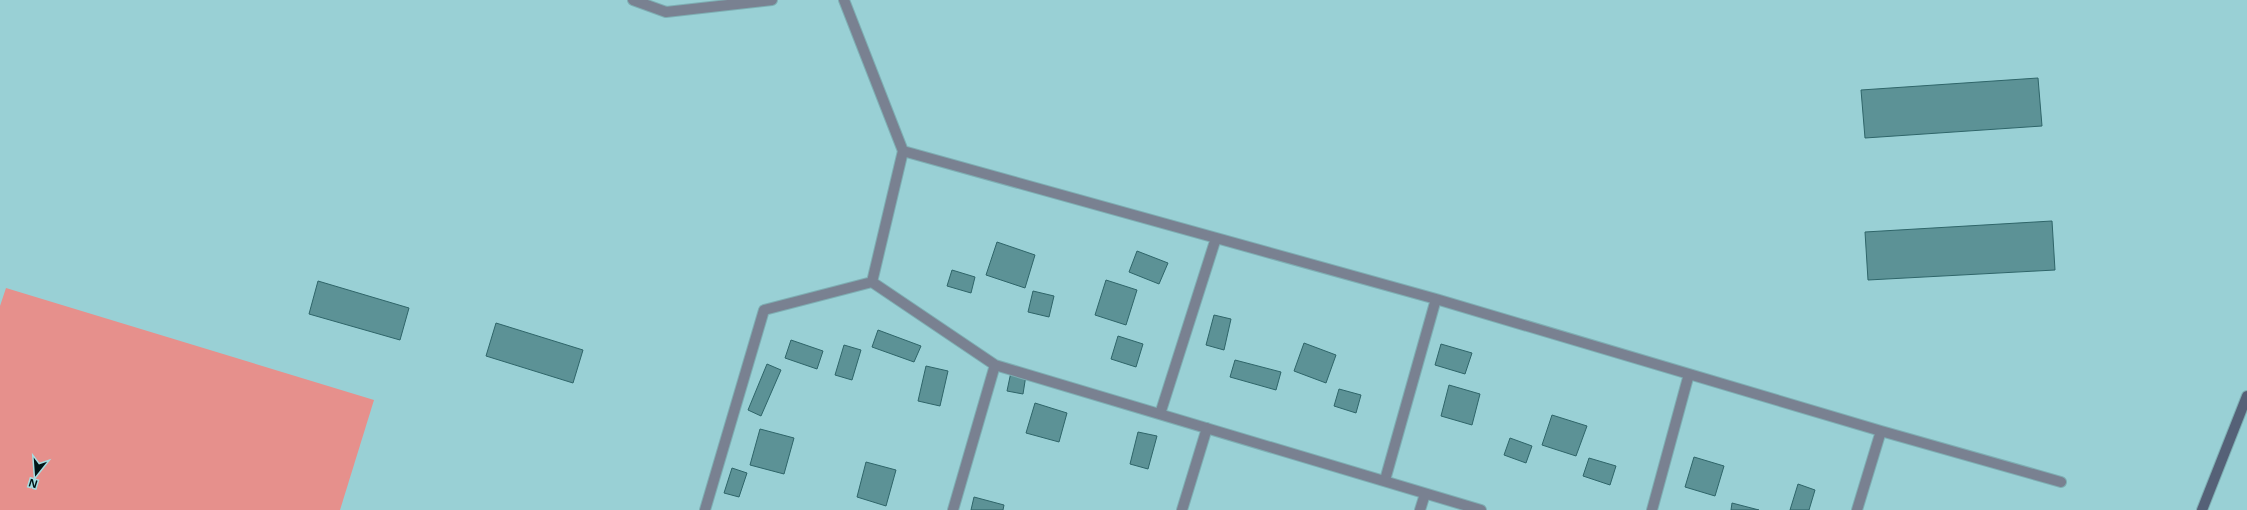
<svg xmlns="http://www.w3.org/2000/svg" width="2247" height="510" viewBox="0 0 2247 510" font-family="'Open Sans',sans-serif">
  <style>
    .green { fill: #e6908c }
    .building { fill: #5c9296; stroke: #2f6569 }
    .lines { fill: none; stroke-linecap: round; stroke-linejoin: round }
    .street-casing { stroke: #7eaeb3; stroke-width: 12 }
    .secondary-casing { stroke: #7eaeb3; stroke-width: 12 }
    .street { stroke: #798191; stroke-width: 10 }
    .secondary { stroke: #556177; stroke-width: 10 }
  </style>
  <rect width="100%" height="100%" fill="#99d0d5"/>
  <path class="green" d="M6,288L374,400L340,510H0V306Z"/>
  <path class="building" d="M2038,78L2042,126L1865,138L1861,90Z
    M2052,221L2055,270L1868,280L1865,232Z
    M997,242L1035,255L1025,288L986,275Z
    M1137,251L1168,263L1159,284L1129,272Z
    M952,270L975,277L971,293L947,286Z
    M1106,280L1137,290L1126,325L1095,315Z
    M318,281L409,308L400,340L309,314Z
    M1033,291L1054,296L1049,317L1028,312Z
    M1214,315L1231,319L1224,350L1206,345Z
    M496,323L583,350L573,383L486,356Z
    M878,330L921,346L914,362L872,347Z
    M1118,336L1143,344L1136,367L1111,359Z
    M791,340L823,351L817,369L785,358Z
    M1304,343L1336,355L1326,383L1294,371Z
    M1441,344L1472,353L1465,374L1435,365Z
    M844,345L861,350L852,380L835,375Z
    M1235,360L1281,372L1276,390L1230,377Z
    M767,364L781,370L761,416L748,410Z
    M926,366L948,371L940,406L918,401Z
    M1011,372L1026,375L1023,394L1007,391Z
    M1449,385L1480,394L1472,425L1441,416Z
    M1339,389L1361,395L1356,413L1334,406Z
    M1035,403L1067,413L1059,442L1026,433Z
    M1552,415L1587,426L1576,456L1542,445Z
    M760,429L794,438L784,474L750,465Z
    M1138,432L1157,436L1148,469L1130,464Z
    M1510,438L1532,446L1526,463L1504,455Z
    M1694,457L1724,466L1715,496L1685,487Z
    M1589,458L1616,466L1610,485L1583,476Z
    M866,462L896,470L886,506L857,497Z
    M732,468L747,473L739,497L724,493Z
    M1798,484L1815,490L1809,510H1790Z
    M974,497L1004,505L1003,510H971Z
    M1732,503L1759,510H1731Z"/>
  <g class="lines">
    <defs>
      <path id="street" d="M633,0L666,12L772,0
        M844,0L903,151L872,282
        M903,151L1436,299L1881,431L2061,482
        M1160,414L1216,238
        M1385,480L1436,299
        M705,510L764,310L872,282L995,365L1481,510
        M953,510L995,365
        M1182,510L1207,428
        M1420,510L1425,494
        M1652,510L1689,374
        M1857,510L1881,431"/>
      <path id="secondary" d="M2202,510L2247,396"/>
    </defs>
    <use href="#street" class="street-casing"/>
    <use href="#secondary" class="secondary-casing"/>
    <use href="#street" class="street"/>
    <use href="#secondary" class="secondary"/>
  </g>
  <g transform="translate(36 474) rotate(197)" stroke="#a6dee2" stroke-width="3" paint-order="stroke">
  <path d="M0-3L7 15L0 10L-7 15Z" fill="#011517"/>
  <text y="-6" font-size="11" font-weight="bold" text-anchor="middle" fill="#011517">N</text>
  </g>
</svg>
